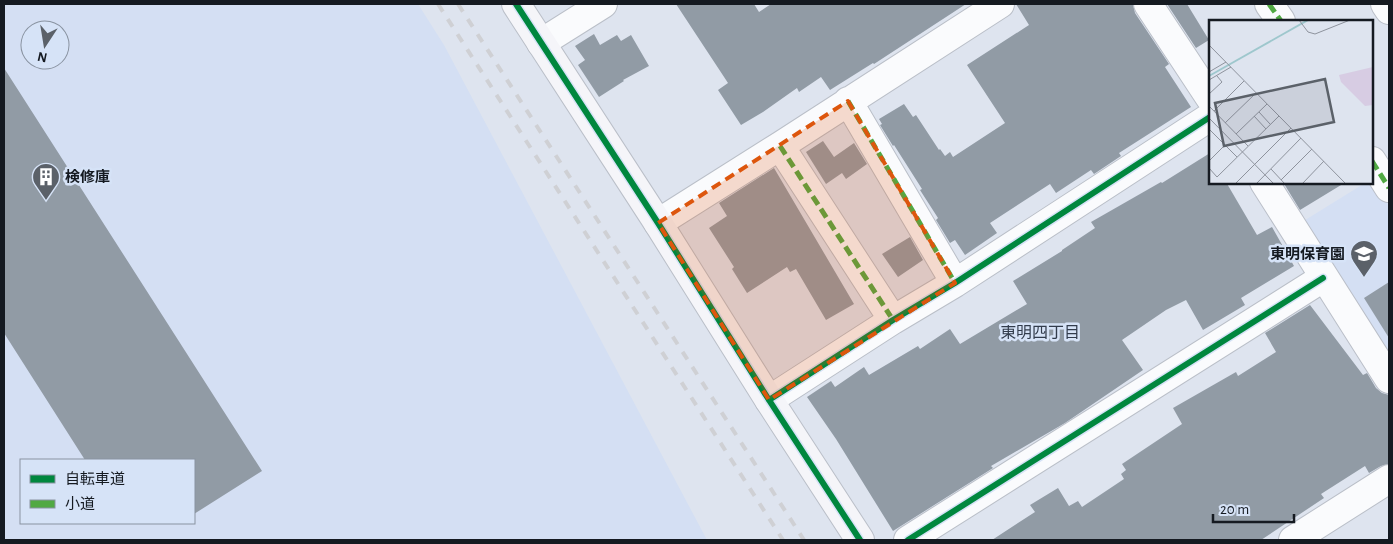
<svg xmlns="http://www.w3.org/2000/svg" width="1393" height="544" viewBox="0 0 1393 544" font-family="'Alegreya Sans','Noto Sans JP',sans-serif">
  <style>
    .built { fill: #d4dff3; fill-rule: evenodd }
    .building { fill: #919ba5 }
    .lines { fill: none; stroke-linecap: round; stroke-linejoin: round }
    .street-casing { stroke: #babfc8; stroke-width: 30 }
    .secondary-casing { stroke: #babfc8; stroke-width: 30 }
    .street { stroke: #fafbfd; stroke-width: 28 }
    .secondary { stroke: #f5f5f9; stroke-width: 28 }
    .rail { stroke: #cfd0d4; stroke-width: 4; stroke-dasharray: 9 9; stroke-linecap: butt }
    .quiet { stroke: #51a943; stroke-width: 5; stroke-dasharray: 10 5; stroke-linecap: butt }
    .cycleway-casing { stroke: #d6e3f7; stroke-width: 9 }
    .cycleway { stroke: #00873e; stroke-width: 6 }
    .marked { fill: #dd560d; fill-opacity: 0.2; stroke: #dd560d; stroke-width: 4; stroke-dasharray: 10 6; stroke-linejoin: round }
    .labels { text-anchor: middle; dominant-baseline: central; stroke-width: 5; stroke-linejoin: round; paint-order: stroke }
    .poi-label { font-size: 15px; font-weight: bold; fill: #151a21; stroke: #d6e3f7; text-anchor: start }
    .neighbourhood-label { font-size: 16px; fill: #323c4c; stroke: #d6e3f7 }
    .inset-road { fill: none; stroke: #8e939d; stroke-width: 1 }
    .view { fill: #5b6169; fill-opacity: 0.15; stroke: #5b6169; stroke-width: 2.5 }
    .inset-edge { fill: none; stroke: #151a21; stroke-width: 2.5 }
  </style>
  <rect width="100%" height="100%" fill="#dee4ef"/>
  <path class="built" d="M4,4H418L444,45L707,540H4ZM30,30H60V60H30ZM21,460H194V523H21Z
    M1372,180L1389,206V356L1302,222L1365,183L1372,182Z"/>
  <path class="building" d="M676,4H754L759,12L771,4H966L874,64L873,63L830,90L821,77L799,92L797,88L763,112L741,125L718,90L728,83Z
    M1016,4H1133L1135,13L1169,64L1165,67L1191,107L1119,153L1121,156L1094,174L1091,170L1056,193L1050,184L990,223L997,233L965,255L955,240L950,243L936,220L938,218L920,190L922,189L894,145L893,146L880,125L882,124L879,119L904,104L913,117L916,115L939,150L940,149L945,156L950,152L953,157L1005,123L967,65L1029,25Z
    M1167,4H1187L1209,40L1196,48Z
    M594,34L600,45L617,35L621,41L631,35L649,66L623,80L624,81L599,97L578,65L585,60L575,46Z
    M4,68L262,471L194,514V460H85L4,333Z
    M823,141L834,157L854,143L867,164L846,179L842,173L826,184L806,152Z
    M1210,153V182H1226L1257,235L1272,227L1294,266L1241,298L1245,305L1203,330L1186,300L1166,310L1122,340L1143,370L1065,423L991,466L993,468L893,531L836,439L807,397L831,381L835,387L864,367L869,375L918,346L920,349L950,329L960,344L1027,304L1013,281L1062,251V250L1095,228L1091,222L1161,182L1162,183Z
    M774,168L854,304L826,320L796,269L790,272L787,267L747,293L732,269L734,267L709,228L727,216L719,203Z
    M1283,182H1346L1300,210Z
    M910,237L923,260L898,277L882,254Z
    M1389,282V338L1364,298Z
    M1310,305L1363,375L1367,373L1376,388L1382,393L1389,395V464L1381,466L1369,473L1365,466L1321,494L1324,498L1261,540H992L1035,512L1030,505L1058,488L1069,506L1078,501L1082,507L1124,479L1121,474L1126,470L1122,464L1182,424L1173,408L1236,372L1238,376L1276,352L1265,333Z"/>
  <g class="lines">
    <defs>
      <path id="street" d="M1148,4L1210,98
        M1269,4L1281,21
        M1385,4L1389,10
        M541,43L603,4
        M848,101L955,283
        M780,146L893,320
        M1372,161L1389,188
        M1264,182L1389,379
        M658,223L780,146L1000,4
        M769,400L893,320L955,283L1210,117
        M908,540L1323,278
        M1293,540L1389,479"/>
      <path id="secondary" d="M516,4L658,223L769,400L860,540"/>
    </defs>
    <use href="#street" class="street-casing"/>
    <use href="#secondary" class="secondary-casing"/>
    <use href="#street" class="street"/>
    <use href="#secondary" class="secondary"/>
    <path class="rail" d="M438,4L783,540
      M458,4L804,540"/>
    <path class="quiet" d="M1269,4L1281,21
      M848,101L955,283
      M780,146L893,320
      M1372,161L1389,188"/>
    <defs>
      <path id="cycleway" d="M516,4L658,223L769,400L860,540
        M769,400L893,320L955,283L1210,117
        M908,540L1323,278"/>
    </defs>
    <use href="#cycleway" class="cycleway-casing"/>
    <use href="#cycleway" class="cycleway"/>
  </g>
  <path class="marked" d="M848,101L955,283L769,400L658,223Z"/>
  <defs>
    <symbol id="building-pin" viewBox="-11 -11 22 30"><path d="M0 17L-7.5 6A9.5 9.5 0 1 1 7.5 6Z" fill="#5b6169" stroke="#d6e3f7"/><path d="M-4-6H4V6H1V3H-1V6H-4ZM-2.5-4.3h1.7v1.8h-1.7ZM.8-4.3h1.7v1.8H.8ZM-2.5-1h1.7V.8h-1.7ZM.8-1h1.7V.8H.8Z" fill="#fff"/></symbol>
    <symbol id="school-pin" viewBox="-11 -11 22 30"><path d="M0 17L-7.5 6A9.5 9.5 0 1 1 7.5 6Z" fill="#5b6169" stroke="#d6e3f7"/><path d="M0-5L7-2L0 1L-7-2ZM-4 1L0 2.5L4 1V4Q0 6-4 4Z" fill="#fff"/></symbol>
  </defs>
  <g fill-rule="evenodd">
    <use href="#building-pin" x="30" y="161" width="32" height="43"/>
    <use href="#school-pin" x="1348" y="238" width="32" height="43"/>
  </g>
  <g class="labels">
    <g class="poi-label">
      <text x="65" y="177">検修庫</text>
      <text x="1345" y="254" text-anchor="end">東明保育園</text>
    </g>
    <g class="neighbourhood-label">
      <text x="1040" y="333">東明四丁目</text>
    </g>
  </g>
  <g transform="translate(1209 20)">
    <rect width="164" height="164" fill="#dee4ef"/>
    <path d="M164,47V85L156,86L132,62L130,55Z" fill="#d7cce3"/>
    <path d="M97,0H101L0,57V55Z" fill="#9ec7cd"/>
    <path class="inset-road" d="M90,0L99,12L106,14L141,0M0,25L137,164M0,52L17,42M0,60L22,47M0,74L13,62L8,56M0,86L39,126M5,91L35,61M50,92L61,104M45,96L57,109M0,98L65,164M16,103L47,73M0,109L28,137M27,114L58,84M0,141L16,125M0,148L8,157L70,96M62,149L76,164M72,160L103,129M26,164L82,108M47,164L92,118M93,164L115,141"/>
    <path class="view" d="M116,59L125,102L15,126L6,83Z"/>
    <rect width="164" height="164" class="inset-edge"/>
  </g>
  <rect width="1393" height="544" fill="none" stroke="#151a21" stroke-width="10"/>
  <rect x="20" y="459" width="175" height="65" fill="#d6e3f7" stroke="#8993a1"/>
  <rect x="30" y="475" width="25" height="8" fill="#00873e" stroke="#8993a1"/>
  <text x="65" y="484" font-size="15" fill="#151a21">自転車道</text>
  <rect x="30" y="500" width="25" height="8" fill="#51a943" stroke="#8993a1"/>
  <text x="65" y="509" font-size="15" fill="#151a21">小道</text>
  <g transform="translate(45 45) rotate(192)"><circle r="24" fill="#d6e3f7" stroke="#8993a1"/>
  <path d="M0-4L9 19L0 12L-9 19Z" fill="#5b6169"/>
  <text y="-8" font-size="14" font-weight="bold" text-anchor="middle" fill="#151a21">N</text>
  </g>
  <path d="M1213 514v8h81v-8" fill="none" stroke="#151a21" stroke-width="2.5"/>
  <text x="1220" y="514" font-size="15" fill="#151a21" stroke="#d6e3f7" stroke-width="4" paint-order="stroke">20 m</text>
</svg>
